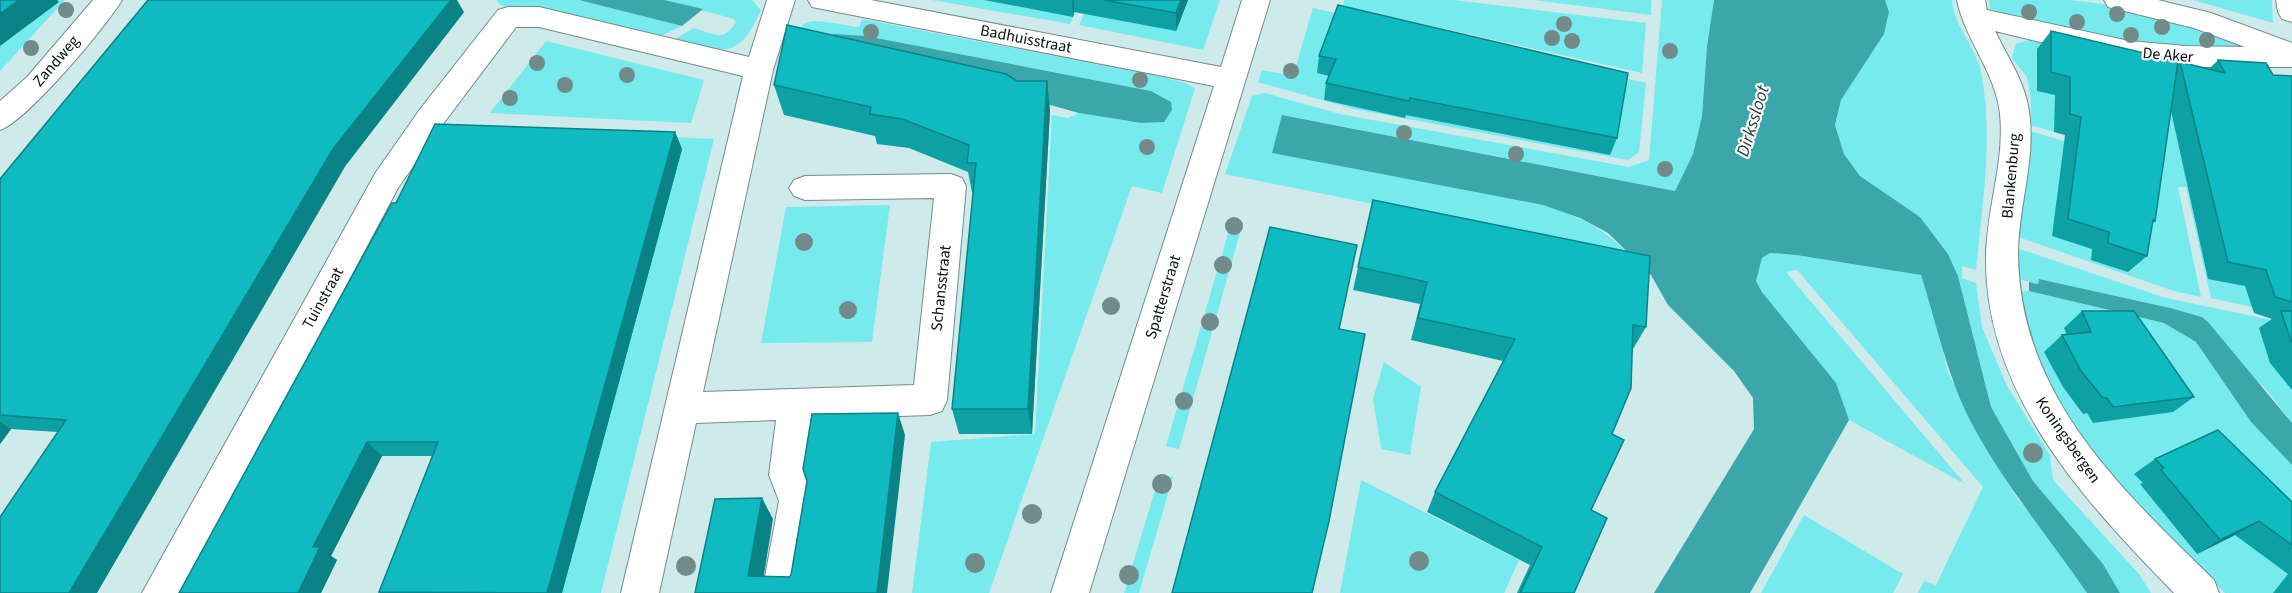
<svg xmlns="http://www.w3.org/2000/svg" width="2292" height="593" viewBox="0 0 2292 593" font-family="'Source Sans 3',sans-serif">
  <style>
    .green { fill: #77eaee }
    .water { fill: #3ba7ab }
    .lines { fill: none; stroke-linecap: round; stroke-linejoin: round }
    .minor-casing { stroke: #738c8d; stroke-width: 2 }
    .minor { fill: #fff; fill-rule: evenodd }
    .tree { fill: #718b8b }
    .wall { fill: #0da1a5 }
    .shaded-wall { fill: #0a8386 }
    .building { fill: #0fbbc0; stroke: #0a8386; stroke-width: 1.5 }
    .labels { text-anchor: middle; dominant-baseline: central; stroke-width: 4.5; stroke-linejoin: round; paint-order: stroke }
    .street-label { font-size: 16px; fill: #060f10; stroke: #fff }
    .water-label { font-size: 18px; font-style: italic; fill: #223b3b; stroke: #fff }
  </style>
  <rect width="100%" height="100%" fill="#cfeaeb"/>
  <path class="green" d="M0,0H65L0,71Z
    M497,0H579L682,26L656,38L537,7L510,8L500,5Z
    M664,0H752L761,10C738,63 719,52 670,42L694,28C715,34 723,43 736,22L734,19Z
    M932,0H1081L1070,24Z
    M1090,0H1220L1203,50L1079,25Z
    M1344,0H1453L1646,23L1642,73L1343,6Z
    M1534,0H1651V15Z
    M1662,0H1714L1707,46L1702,116L1693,154L1675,191L1283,115L1273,153L1543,205C1582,218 1601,226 1631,256L1225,174L1252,96L1265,93L1340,114L1629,167L1649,160Z
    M1885,0H1952C1954,27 1976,47 1981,72C1994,137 1982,205 1976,270L1962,266V278L1976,283L1982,327L2007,386L2050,455L2053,480L2139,574L2151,593H2120L2103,564L2033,481L1991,407L1958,276L1948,254L1920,217L1860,176L1844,154L1835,125L1841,100L1884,34L1889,12Z
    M1989,0C2015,0 2042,0 2068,0C2122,4 2193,23 2242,45L2236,48C2199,47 2162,46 2125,41C2080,35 2035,21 1990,9Z
    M2193,0H2272L2273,23Z
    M1313,8L1646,83L1639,152L1628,160L1354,109L1258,82L1262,70L1293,76Z
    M862,19L1158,76L1185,83L1195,88L1162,193L1132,186L989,593H912L931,442L1035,434L1052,115L1068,118L1079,113L1141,123L1171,102L1151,91L866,36L796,49C798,43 799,31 802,26C810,15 846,27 859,27Z
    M2032,39L2172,73L2292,316L2211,298L2186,187H2178L2201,297L2174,291L2018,237L2030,131L2141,164L2142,157L2030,125L2031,101L2027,77L2012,58L2016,44Z
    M546,41L704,80L691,123L490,113Z
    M576,132L714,139L601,593H399Z
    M890,205L872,342L761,343L786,207Z
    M1232,220L1243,222L1179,449L1166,446Z
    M2017,248L2166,298L2292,324V423L2265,388L2170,308L2039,279L2038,284L2014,278Z
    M1770,253L1796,255L1921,275L1938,328L1948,373L1991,454L2017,498L2052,541L2087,593H1918L1924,581L1936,585L1983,487L1797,270L1786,272L1965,484L1849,420L1835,383L1762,292L1756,281L1762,258Z
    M2029,291L2164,323L2196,342L2251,422L2292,465V593H2225L2149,520L2074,428L2033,361L2015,292Z
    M1384,362L1421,387L1410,455L1381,449L1373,399Z
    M1160,474L1173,477L1139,593H1124Z
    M1361,480L1519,560L1504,593H1340Z
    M1804,515L1903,574L1893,593H1761Z"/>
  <path class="water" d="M579,0H664L703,9L682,26Z
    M1714,0H1885L1889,12L1884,34L1841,100L1835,125L1844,154L1860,176L1920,217L1948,254L1958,276L1991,407L2033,481L2103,564L2120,593H2087C2048,536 2003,483 1971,422C1947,376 1937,325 1921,275L1796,255L1770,253L1762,258L1756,281L1762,292L1836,383L1849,420L1750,593H1654L1754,429L1753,398L1734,371L1668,305L1651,275L1608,233L1580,218L1543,205L1272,153L1282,115L1675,191L1693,154L1702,116L1707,46Z
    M834,34L866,36L1151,91L1171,102L1172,110L1164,122L1141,123L1079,113L818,40Z
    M2039,279L2170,308L2202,317L2208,322L2292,423V465L2251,422L2196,342L2164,323L2029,291V282L2038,284Z"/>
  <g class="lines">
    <defs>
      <path id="minor" d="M93,0H122C106,27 26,122 0,130V101L27,77Z
        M767,0H795L773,70L703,392L914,385L934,198L805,200L794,196L789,188L794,180L805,176L951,174L962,178L966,186L947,400L942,411L930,415L811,419L805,475L815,501L800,593H762L779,501L769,475L776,420L696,423L659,593H621L743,76L539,27H516L443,124L398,188L182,593H142L376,172L421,108L498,10L508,7H539L749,57Z
        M808,0H871L1221,67L1242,0H1270L1089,593H1051L1214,86L822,9L812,7Z
        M1957,0H1985L1987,10L2129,41L2186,46L2245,47L2194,28L2108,7L2104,0H2158L2211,13L2292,43V67H2204L2151,64L2085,53L1995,31C2006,54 2021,76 2027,101C2039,153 2018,203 2018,255C2020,396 2120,488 2214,580L2219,593H2174C2083,500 1983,392 1986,254C1987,207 2005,161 2000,114C1996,73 1965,40 1957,0Z
        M2276,0H2292V22L2282,19L2278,12Z"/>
    </defs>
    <use href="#minor" class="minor-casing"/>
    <use href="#minor" class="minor"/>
  </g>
  <g class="tree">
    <circle cx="66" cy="10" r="8"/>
    <circle cx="2029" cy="12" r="8"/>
    <circle cx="2117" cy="14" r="8"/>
    <circle cx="2077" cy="22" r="8"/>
    <circle cx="1564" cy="24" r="8"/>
    <circle cx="2162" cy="27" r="8"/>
    <circle cx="871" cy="32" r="8"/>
    <circle cx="2131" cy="35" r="8"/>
    <circle cx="1552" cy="38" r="8"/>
    <circle cx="2207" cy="40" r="8"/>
    <circle cx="1572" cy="41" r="8"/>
    <circle cx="31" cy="48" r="8"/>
    <circle cx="1670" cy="51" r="8"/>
    <circle cx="537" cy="63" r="8"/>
    <circle cx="1291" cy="71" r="8"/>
    <circle cx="627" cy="75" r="8"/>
    <circle cx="1140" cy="80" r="8"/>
    <circle cx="565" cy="85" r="8"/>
    <circle cx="510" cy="98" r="8"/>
    <circle cx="1404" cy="133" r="8"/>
    <circle cx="1147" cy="147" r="8"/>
    <circle cx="1516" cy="154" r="8"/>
    <circle cx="1665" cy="169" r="8"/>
    <circle cx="1234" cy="226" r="9"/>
    <circle cx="804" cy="242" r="9"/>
    <circle cx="1223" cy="265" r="9"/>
    <circle cx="1111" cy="306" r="9"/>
    <circle cx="848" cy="310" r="9"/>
    <circle cx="1210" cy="322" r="9"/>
    <circle cx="1184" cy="401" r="9"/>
    <circle cx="2033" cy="453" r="10"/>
    <circle cx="1162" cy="484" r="10"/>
    <circle cx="1032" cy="514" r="10"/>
    <circle cx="1419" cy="561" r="10"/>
    <circle cx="975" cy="563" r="10"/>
    <circle cx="686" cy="566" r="10"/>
    <circle cx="1129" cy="575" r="10"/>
  </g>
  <path class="wall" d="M984,0H1188L1176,31L1074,12L1073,17Z
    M1338,5L1617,138L1610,155L1406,115L1405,118L1324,100L1326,83L1329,76L1317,73L1319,56Z
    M464,12L346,165L58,432L11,429L0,444V179Z
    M2051,31L2177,65L2180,62L2209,69L2218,60L2273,75L2292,76V390L2270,363L2259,328L2272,319L2254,313L2245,286L2208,279L2171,111L2155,221L2152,224L2147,256L2128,272L2091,260L2092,249L2052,236L2065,135L2054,132L2055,95L2037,91V49Z
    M1047,81L1050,111L1032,434H959L952,409L973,193L972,192L968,172L909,148L877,144L875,136L784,115L774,85Z
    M675,132L682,149L562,593H380L379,592L432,456H382L331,556L337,560L321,593L396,203Z
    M1373,200L1646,327L1633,349H1632L1612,434L1591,510L1574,593H1517L1530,565L1427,512L1435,492L1503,361L1411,340L1420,304L1353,290Z
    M2082,311L2194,397L2173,412L2093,423L2087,413L2083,414L2063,387L2044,352L2062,335H2067L2064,328Z
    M2155,459L2292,502V593H2273L2288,574L2235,535L2197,554L2140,484L2143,483L2134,474Z"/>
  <path class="shaded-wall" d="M19,0H57L59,2L0,46V14Z
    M451,0H457L464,12L346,165L97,593H69L333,149Z
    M1072,0H1074V12L1073,17Z
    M1181,0H1188L1176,31V13Z
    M1047,81L1050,111L1032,434L1028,409Z
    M675,132L682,149L562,593H547Z
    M898,413L905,435L887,593H877Z
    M0,422L11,429L0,444Z
    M367,442L382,456L331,556L337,560L321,593H298L313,547Z
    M762,498L773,519L761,593L748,576Z
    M2259,521L2235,535L2197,554L2220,540Z"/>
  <path class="building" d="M0,0H19L0,14Z
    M148,0H451L333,149L69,593H0V517L66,420L0,415V179Z
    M1104,0H1181L1176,13Z
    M1338,5L1628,73L1617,138L1410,98L1409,101L1326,83L1336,59L1319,56Z
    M787,25L1006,74L1017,81H1047L1028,409H952L976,163H967L969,145L902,119L870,114L871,107L774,85Z
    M2051,31L2178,61L2155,221L2153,220L2147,256L2108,243L2109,232L2068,219L2081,117L2070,114V77L2051,72Z
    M2218,60L2266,63L2273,75L2292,76V302L2275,297L2266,270L2228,262L2180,62L2225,73Z
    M435,124L675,132L547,593L379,592L438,442H367L313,547H320L298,593H179L392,203H396Z
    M1373,200L1650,256L1646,327L1633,325L1631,388L1612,434L1624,440L1591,510L1607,518L1574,593H1520L1542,547L1435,492L1515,339L1418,318L1427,282L1358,267Z
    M1270,227L1357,245L1339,329L1365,334L1329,521L1312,593H1172Z
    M2082,311H2134L2194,397L2113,407L2107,398H2103L2081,371L2062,335L2091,332Z
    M2281,311H2292V344Z
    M898,413L877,593H695L715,499L762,498L748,576L789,577L791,575L807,481L803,469L812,414Z
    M2218,430L2292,502V545L2259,521L2220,540L2161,470L2164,468L2155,459Z"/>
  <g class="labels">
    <g class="street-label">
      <text transform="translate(1026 39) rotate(11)">Badhuisstraat</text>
      <text transform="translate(2168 55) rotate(5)">De Aker</text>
      <text transform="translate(56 61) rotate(-49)">Zandweg</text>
      <text transform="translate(2011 176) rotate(-85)">Blankenburg</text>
      <text transform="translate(941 288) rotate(-84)">Schansstraat</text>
      <text transform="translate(1163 297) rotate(-73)">Spatterstraat</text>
      <text transform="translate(323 298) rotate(-61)">Tuinstraat</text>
      <text transform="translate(2068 440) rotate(55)">Koningsbergen</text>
    </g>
    <g class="water-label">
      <text transform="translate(1753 121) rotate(-73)">Dirkssloot</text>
    </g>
  </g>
</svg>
